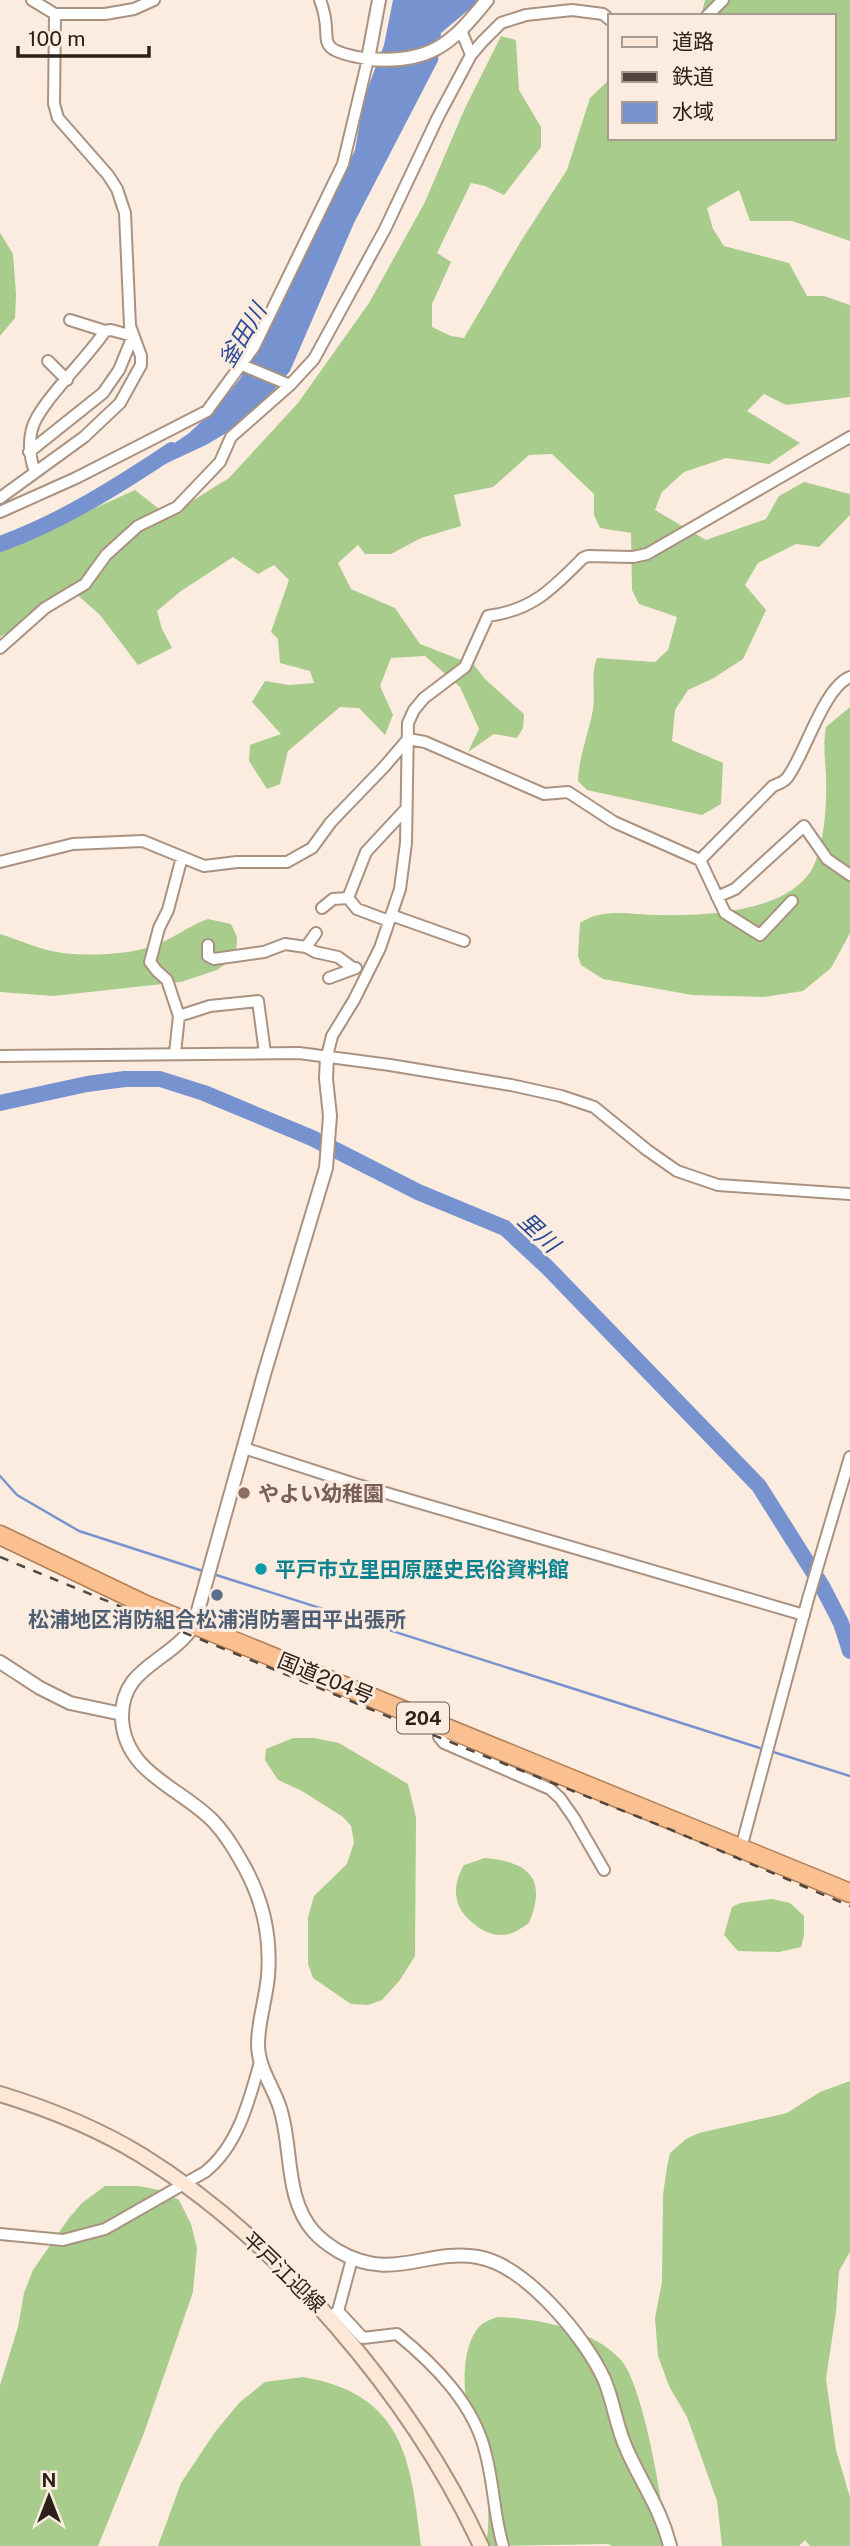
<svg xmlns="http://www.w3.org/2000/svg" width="850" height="2546" viewBox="0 0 850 2546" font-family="'Public Sans','Noto Sans JP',sans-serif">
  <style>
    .forest { fill: #a7cc8b }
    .water { fill: #7693d0 }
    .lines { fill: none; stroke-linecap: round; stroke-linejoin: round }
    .stream { stroke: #7693d0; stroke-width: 2.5 }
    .river { stroke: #7693d0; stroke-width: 16 }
    .minor-casing { stroke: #aa9280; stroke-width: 14 }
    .tertiary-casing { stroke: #aa9280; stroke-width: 16 }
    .secondary-casing { stroke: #aa9280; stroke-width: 18 }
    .trunk-casing { stroke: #b07e55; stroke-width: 21 }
    .minor { stroke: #fff; stroke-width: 10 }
    .tertiary { stroke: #fff; stroke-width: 12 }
    .secondary { stroke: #fde7d6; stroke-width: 14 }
    .trunk { stroke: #fac090; stroke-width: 18 }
    .rail { stroke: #51453e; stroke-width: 2.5; stroke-dasharray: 9 9; stroke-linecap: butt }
    .education-dot { fill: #8d6e63; stroke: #fcece0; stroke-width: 2.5 }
    .culture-dot { fill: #0f9aa8; stroke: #fcece0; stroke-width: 2.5 }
    .service-dot { fill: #5c6f8a; stroke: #fcece0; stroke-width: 2.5 }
    .labels { text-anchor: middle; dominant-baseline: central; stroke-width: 6; stroke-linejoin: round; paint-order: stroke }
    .shield { fill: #fcece0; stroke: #6a5e55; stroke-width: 2 }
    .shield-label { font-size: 19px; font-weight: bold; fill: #2b211a }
    .education-label { font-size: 21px; font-weight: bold; fill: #785e54; stroke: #fcece0; text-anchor: start }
    .culture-label { font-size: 21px; font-weight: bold; fill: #0d838f; stroke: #fcece0; text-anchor: start }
    .service-label { font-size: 21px; font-weight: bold; fill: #4e5e75; stroke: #fcece0 }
    .street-label { font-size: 21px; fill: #2b211a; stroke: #fcece0 }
    .water-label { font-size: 23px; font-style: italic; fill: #2a4a94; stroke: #fcece0 }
  </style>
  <rect width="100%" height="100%" fill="#fcece0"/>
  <path class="forest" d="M705,0H850V241L792,221H750L739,190L707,208L713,229L724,246L789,263L807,296H824L850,305V397L786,405L764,394L747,411L800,443L769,464L726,458L684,472L662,492L655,510L706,540L766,519L779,496L804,482L850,494V515L819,547L796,544L758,563L745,585L766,610L743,659L712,679L688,690L675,710L672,741L723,763L721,804L702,815L587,790L578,781C579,755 589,733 593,709C596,691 590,676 597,658L655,662L668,650L677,617L639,604L632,590L631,533L600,528L594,515V494L552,454L529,455L493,487L454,495L461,526L421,538L391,554H365L358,545L338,563L351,589L395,608L420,644L474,665L485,679L524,714L523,728L517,738L494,734L468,752L479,729L460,687L425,656L391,658L380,686L393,715L385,735L359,708L340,707L288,751L280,784L267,789L249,761L250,745L281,734L252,702L265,681L289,685L314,683L310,671L280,663L278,639L271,632L289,580L274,565L258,574L233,557L181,591L157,611L162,629L172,648L138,665L100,615L73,591L0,637V551L135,490L168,516L229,478L298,403L369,303L425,202L465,108L501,36L516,40L519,90L541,127V147L504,195L485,186L471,183L437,253L451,262L432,304V327L451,336L464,338L521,241L567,170L590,98L610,79V138H834V16H701Z
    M0,233L13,254L16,294L15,318L0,336Z
    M850,707V933L831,968L803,991L764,997L692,995L603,979L581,965L578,956L580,923C604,907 631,915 658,915C704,916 798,913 816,860C825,834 827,803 826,775C825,757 823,745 826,727Z
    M208,919L231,924L237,937L236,956L217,970L181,982L53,996L0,992V934C20,940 42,951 63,953C89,956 124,955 150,947C171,941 187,926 208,919Z
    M293,1738H314L339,1743L408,1784L416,1817L415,1956L400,1980L382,2000L368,2005L351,2004L313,1978L308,1964V1917L314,1896L347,1864L354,1842L351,1826L343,1817L302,1791L278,1780L265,1760L266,1749Z
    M485,1858C530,1862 547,1879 529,1923C523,1927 516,1932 509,1934C497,1937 487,1933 478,1927C454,1911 450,1889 464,1865Z
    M772,1899L790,1903L804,1916V1935L801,1947L779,1952L738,1951L724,1935L732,1907L740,1903Z
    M850,2081V2252L839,2271L836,2312L826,2379L836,2450L850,2497V2546H810L805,2540L799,2546H722L717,2501L687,2417L669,2386L658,2356L655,2318L662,2282L663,2195L667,2167L670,2153L686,2139L699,2133L787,2113L820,2092Z
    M105,2186H139L159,2190L179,2200L191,2224L197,2248L193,2292L144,2433L98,2546H0V2385L18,2327L24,2293L33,2270L69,2218L82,2203Z
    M497,2317C536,2318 593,2329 621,2360C643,2384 665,2510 666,2546H612L608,2544L486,2546C491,2517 487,2482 481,2454C478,2442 471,2430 469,2418C463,2393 460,2343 482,2324C486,2321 492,2319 497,2317Z
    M303,2377C404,2394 411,2460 421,2546H158L181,2483L215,2432L240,2402L265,2382Z"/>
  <path class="water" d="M393,0H477L472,7L441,33L438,61L354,223L290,371L250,419L206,445L152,470L158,454L188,434L217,407L240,379L298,269L355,150L364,98L384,45Z"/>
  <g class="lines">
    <path class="stream" d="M0,1476L17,1495L79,1531L203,1571
      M213,1574L763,1749
      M770,1751L850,1776"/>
    <path class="river" d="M0,544C61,522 118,486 172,450
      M0,1103L87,1084L125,1079H160L204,1093L312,1138L418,1192L505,1228L547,1267L759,1486L822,1586L841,1623L850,1651"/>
    <defs>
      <path id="minor" d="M32,0L55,14H105L134,9L154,0
        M707,16L723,0
        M461,30L471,55
        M70,320L105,331
        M48,361L67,380
        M242,365L290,385
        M29,452L103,393L119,370L133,336L111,330L105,331C88,358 38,404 32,429C28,444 30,458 35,472
        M0,498L84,437L120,403L141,365V356L130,326L125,213L117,189L108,175L58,118L54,104L55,14
        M0,512L76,478L207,411L254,347L343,164L368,59C306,48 337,42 320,0
        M0,648L45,608L85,584L106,555L138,526L177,507L220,462L231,437L290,385L314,359L385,229L438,117L471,55L482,42L501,23L526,15L572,10L603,14L610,20
        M408,739L425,742L544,794L568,792L614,822L700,860L725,913L760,935L792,901
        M700,860L773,786C778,784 784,782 787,778C805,755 823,688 850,677
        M0,862L73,844L143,841L204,866L237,862H287L312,848L331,822L384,767L408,739
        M717,897L735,889L804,826L827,859L850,875
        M322,908L333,899L348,898
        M391,915L464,941
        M389,921L357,909L348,898L366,852L406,809
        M316,933L306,947L315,952L338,957L353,968
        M208,945V956L214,959L264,952L285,944L306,947
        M329,978L356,968
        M179,1016L167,980L157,971L150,962L159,928L168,910L182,857
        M175,1053L179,1016L210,1006L258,1001L265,1053
        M0,1056L299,1053L390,1065L511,1085L561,1096L594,1107L647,1150L677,1171L718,1185L850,1194
        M327,1056L332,1036L354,1000L380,948L400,889L406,843L408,723L414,710L424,698L465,667L488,616C533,610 552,589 583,558L588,556L633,557L647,554L850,437
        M244,1448L355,1484L804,1615
        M439,1725V1737L444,1743L550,1789L560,1798L574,1818L604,1870
        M741,1848L808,1599L850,1457
        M0,2234L63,2240L105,2229L205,2172C238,2146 249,2101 260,2062
        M338,2311L363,2338L397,2334C435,2365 475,2405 486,2455C494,2485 494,2516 503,2546
        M333,2315L338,2311L352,2259"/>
      <path id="tertiary" d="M379,0L368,59C429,64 451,45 487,0
        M327,1056L326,1079L330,1116L326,1168L265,1371L194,1625C170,1663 120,1666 122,1719C125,1774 182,1788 214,1822C227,1836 236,1852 245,1868C263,1901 271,1939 268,1976C266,1999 258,2022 258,2044C258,2068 273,2086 280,2108C293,2149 284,2198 314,2232C321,2240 330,2246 338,2251C393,2283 426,2248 478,2257C525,2265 585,2337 604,2379C614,2402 616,2427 627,2450C642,2484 661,2509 670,2546
        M0,1662L40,1688L70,1703L122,1714"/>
      <path id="secondary" d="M0,2094C49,2109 97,2128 141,2155C279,2240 413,2399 481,2546"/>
      <path id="trunk" d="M0,1535L146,1605L850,1893"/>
    </defs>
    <use href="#minor" class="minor-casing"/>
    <use href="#tertiary" class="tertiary-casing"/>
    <use href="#secondary" class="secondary-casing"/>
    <use href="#trunk" class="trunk-casing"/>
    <use href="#minor" class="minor"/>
    <use href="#tertiary" class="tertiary"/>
    <use href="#secondary" class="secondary"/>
    <use href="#trunk" class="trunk"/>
    <path class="rail" d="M0,1557L482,1755L674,1831L850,1906"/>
  </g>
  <circle class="education-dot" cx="244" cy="1493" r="7"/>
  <circle class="culture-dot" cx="261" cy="1569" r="7"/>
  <circle class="service-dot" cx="217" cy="1595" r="7"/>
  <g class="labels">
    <rect class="shield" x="397" y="1702.5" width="52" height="31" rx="5"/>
    <g class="shield-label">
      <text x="423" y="1718">204</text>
    </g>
    <g class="education-label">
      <text x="258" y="1493">やよい幼稚園</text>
    </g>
    <g class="culture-label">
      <text x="275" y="1569">平戸市立里田原歴史民俗資料館</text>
    </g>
    <g class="service-label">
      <text x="217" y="1619">松浦地区消防組合松浦消防署田平出張所</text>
    </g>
    <g class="street-label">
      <text transform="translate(326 1678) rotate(22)">国道204号</text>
      <text transform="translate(284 2272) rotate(44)">平戸江迎線</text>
    </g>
    <g class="water-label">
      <text transform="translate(242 335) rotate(-59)">釜田川</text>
      <text transform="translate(539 1232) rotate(43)">里川</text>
    </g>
  </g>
  <rect x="608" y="14" width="228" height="126" fill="#fcece0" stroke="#a89b91" stroke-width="2"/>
  <rect x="622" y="37" width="35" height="10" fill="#fde7d6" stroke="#a89b91" stroke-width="2"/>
  <text x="672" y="49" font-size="21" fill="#2b211a">道路</text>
  <rect x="622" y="72" width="35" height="10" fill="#51453e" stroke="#a89b91" stroke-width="2"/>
  <text x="672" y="84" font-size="21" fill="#2b211a">鉄道</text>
  <rect x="622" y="102" width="35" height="21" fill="#7693d0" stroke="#a89b91" stroke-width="2"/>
  <text x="672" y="119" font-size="21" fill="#2b211a">水域</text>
  <g transform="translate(49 2497)" stroke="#fcece0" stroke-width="5" paint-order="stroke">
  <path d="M0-5L12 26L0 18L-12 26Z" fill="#2b211a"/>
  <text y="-10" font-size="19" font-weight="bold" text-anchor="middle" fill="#2b211a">N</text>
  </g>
  <path d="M18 46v10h131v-10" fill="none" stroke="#2b211a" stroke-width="3.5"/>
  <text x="28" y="46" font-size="21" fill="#2b211a" stroke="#fcece0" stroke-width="5" paint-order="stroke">100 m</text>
</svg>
